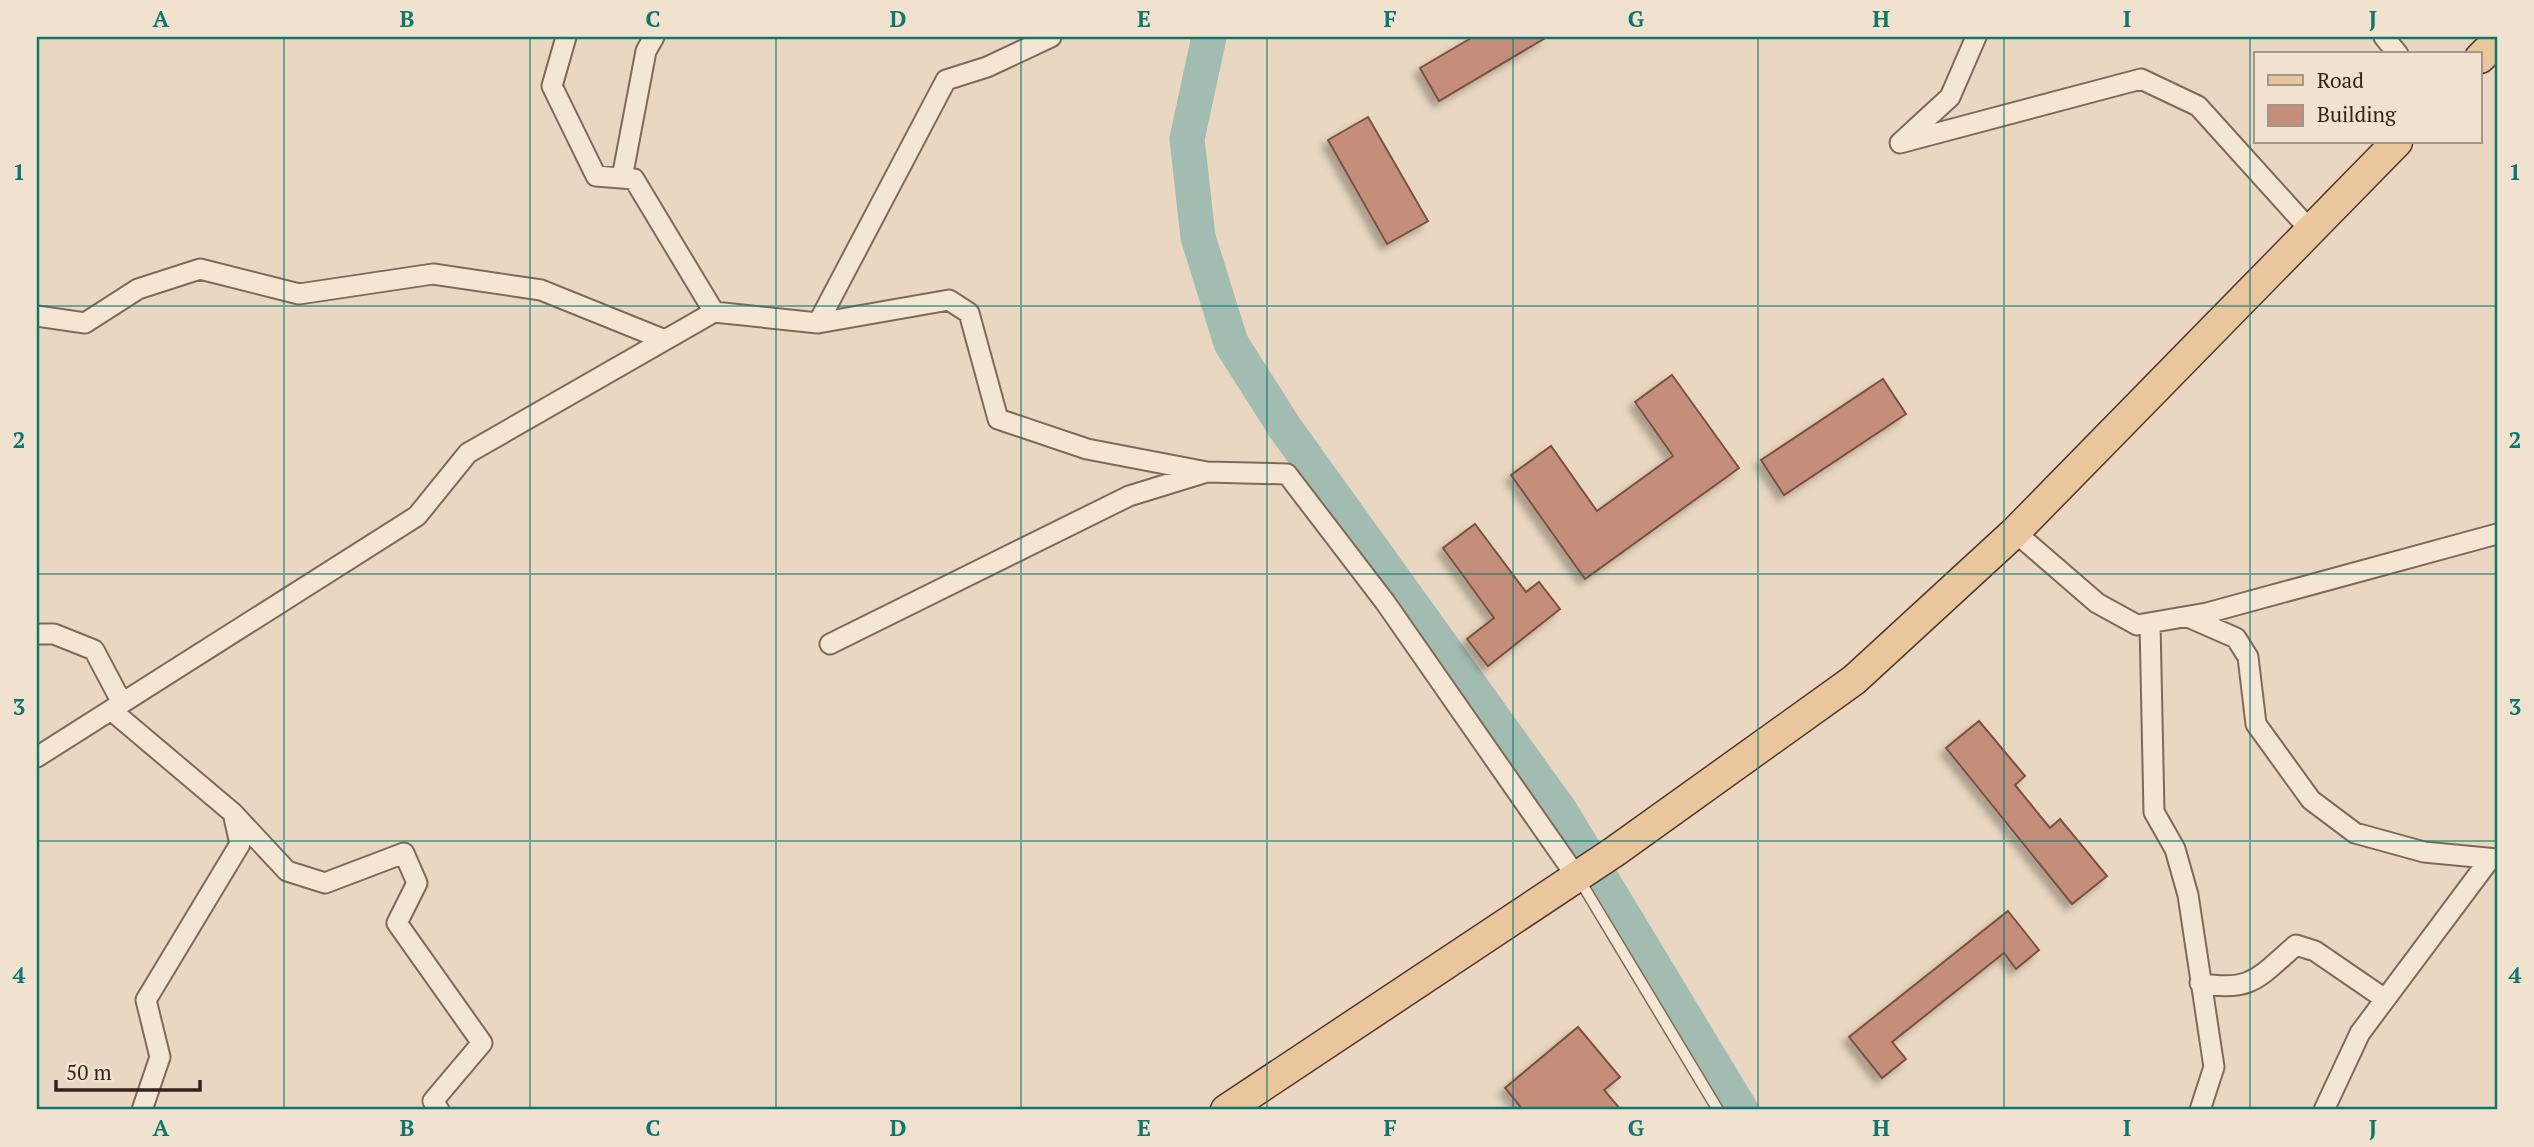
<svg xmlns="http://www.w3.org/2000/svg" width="2534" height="1147" viewBox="0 0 2534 1147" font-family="'PT Serif',serif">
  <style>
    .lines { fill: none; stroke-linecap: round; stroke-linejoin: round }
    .river { stroke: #a3bcb1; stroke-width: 35 }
    .building { fill: #c48e7a; stroke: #7d5142; stroke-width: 2; filter: url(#shadow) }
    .service-casing { stroke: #80695a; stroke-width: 13 }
    .minor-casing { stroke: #80695a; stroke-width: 23 }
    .primary-casing { stroke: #4e392e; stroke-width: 33 }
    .service { stroke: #f5e6d3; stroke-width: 10 }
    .minor { stroke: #f5e6d3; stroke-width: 19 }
    .primary { stroke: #e9c69b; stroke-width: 30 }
    .grid { fill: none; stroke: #0f766e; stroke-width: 2; stroke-opacity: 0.55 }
    .neatline { fill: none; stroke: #0f766e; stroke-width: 2.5 }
    .grid-label { font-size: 23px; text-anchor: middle; font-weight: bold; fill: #0f766e }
  </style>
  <defs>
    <filter id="shadow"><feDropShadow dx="-6" dy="6" stdDeviation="3.5" flood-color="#0004"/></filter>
  </defs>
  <rect width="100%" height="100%" fill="#e9d7c1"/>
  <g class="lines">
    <path class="river" d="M1209,37L1187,139L1198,237L1231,343L1285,428L1561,812L1741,1110"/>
  </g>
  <path class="building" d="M1473,37H1547L1439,101L1420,68Z
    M1368,117L1428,221L1387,244L1328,140Z
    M1672,375L1739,468L1585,579L1511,475L1551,446L1597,511L1673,456L1635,402Z
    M1883,379L1906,414L1784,495L1761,460Z
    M1475,524L1526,592L1539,582L1560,609L1488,666L1467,639L1494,618L1443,548Z
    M1979,721L2025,776L2015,785L2050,828L2060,819L2107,876L2072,904L1946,748Z
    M2008,911L2039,950L2016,969L2004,953L1892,1042L1906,1059L1882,1078L1849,1037Z
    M1578,1027L1620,1077L1604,1090L1621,1110H1523L1505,1088Z"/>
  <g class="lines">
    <defs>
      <path id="service" d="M1579,879L1718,1110"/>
      <path id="minor" d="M566,37L552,86L596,176L634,179L714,312
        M1976,37L1950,97L1900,143L2141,79L2198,106L2311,231
        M2384,37L2398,54
        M622,178L646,51L654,37
        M37,316L85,323L138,289L200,269L299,294L433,274L541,290L665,340
        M818,323L946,80L987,67L1051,37
        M2015,532L2097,603L2137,625L2207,613L2497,534
        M2188,617L2236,638L2248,657L2256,724L2311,800L2355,833L2424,852L2497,859
        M2150,623L2154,812L2175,849L2188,895L2214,1067L2200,1110
        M37,634H54L94,650L122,703
        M830,644L1129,496L1207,472L1287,474L1385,602L1576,876
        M111,710L233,813L240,844L146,1000L160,1057L142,1110
        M37,757L417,516L468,453L714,312L818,323L949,300L969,313L998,419L1087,449L1207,472
        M233,813L287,871L325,883L404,853L417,883L397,923L482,1043L433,1101L439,1110
        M2200,983C2251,993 2259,977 2296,945L2315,951L2385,999
        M2324,1110L2360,1033L2490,859"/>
      <path id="primary" d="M2480,58L2497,41
        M1226,1110L1614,852L1854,680L2015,532L2397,142"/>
    </defs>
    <use href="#service" class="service-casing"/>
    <use href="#minor" class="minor-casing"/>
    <use href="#primary" class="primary-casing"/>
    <use href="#service" class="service"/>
    <use href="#minor" class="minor"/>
    <use href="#primary" class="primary"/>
  </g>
  <path class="grid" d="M284,37V1110M530,37V1110M776,37V1110M1021,37V1110M1267,37V1110M1513,37V1110M1758,37V1110M2004,37V1110M2250,37V1110M37,306H2497M37,574H2497M37,841H2497"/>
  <rect width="2534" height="1147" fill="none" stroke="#f1e2cf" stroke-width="77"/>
  <rect x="2254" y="52" width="228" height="91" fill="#f1e2cf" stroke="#a49688" stroke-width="2"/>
  <rect x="2268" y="75" width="35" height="10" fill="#e9c69b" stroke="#a49688" stroke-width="2"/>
  <text x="2317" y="88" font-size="21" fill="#31241d">Road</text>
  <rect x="2268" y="105" width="35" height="21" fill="#c48e7a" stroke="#a49688" stroke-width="2"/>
  <text x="2317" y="122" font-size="21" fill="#31241d">Building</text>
  <path d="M56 1080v10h144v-10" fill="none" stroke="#31241d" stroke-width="3.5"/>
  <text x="66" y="1080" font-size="21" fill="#31241d" stroke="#f1e2cf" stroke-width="5" paint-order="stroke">50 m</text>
  <rect x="38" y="38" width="2458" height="1070" class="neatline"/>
  <g class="grid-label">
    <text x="161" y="27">A</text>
    <text x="407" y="27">B</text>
    <text x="653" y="27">C</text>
    <text x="898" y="27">D</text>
    <text x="1144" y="27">E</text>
    <text x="1390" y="27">F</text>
    <text x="1636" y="27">G</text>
    <text x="1881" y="27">H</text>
    <text x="2127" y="27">I</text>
    <text x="2373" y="27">J</text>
    <text x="19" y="180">1</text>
    <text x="2515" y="180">1</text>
    <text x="19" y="448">2</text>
    <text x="2515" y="448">2</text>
    <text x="19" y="715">3</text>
    <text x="2515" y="715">3</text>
    <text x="19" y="983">4</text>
    <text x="2515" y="983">4</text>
    <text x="161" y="1136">A</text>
    <text x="407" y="1136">B</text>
    <text x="653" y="1136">C</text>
    <text x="898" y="1136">D</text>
    <text x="1144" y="1136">E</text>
    <text x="1390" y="1136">F</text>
    <text x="1636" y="1136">G</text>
    <text x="1881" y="1136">H</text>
    <text x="2127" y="1136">I</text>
    <text x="2373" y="1136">J</text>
  </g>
</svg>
